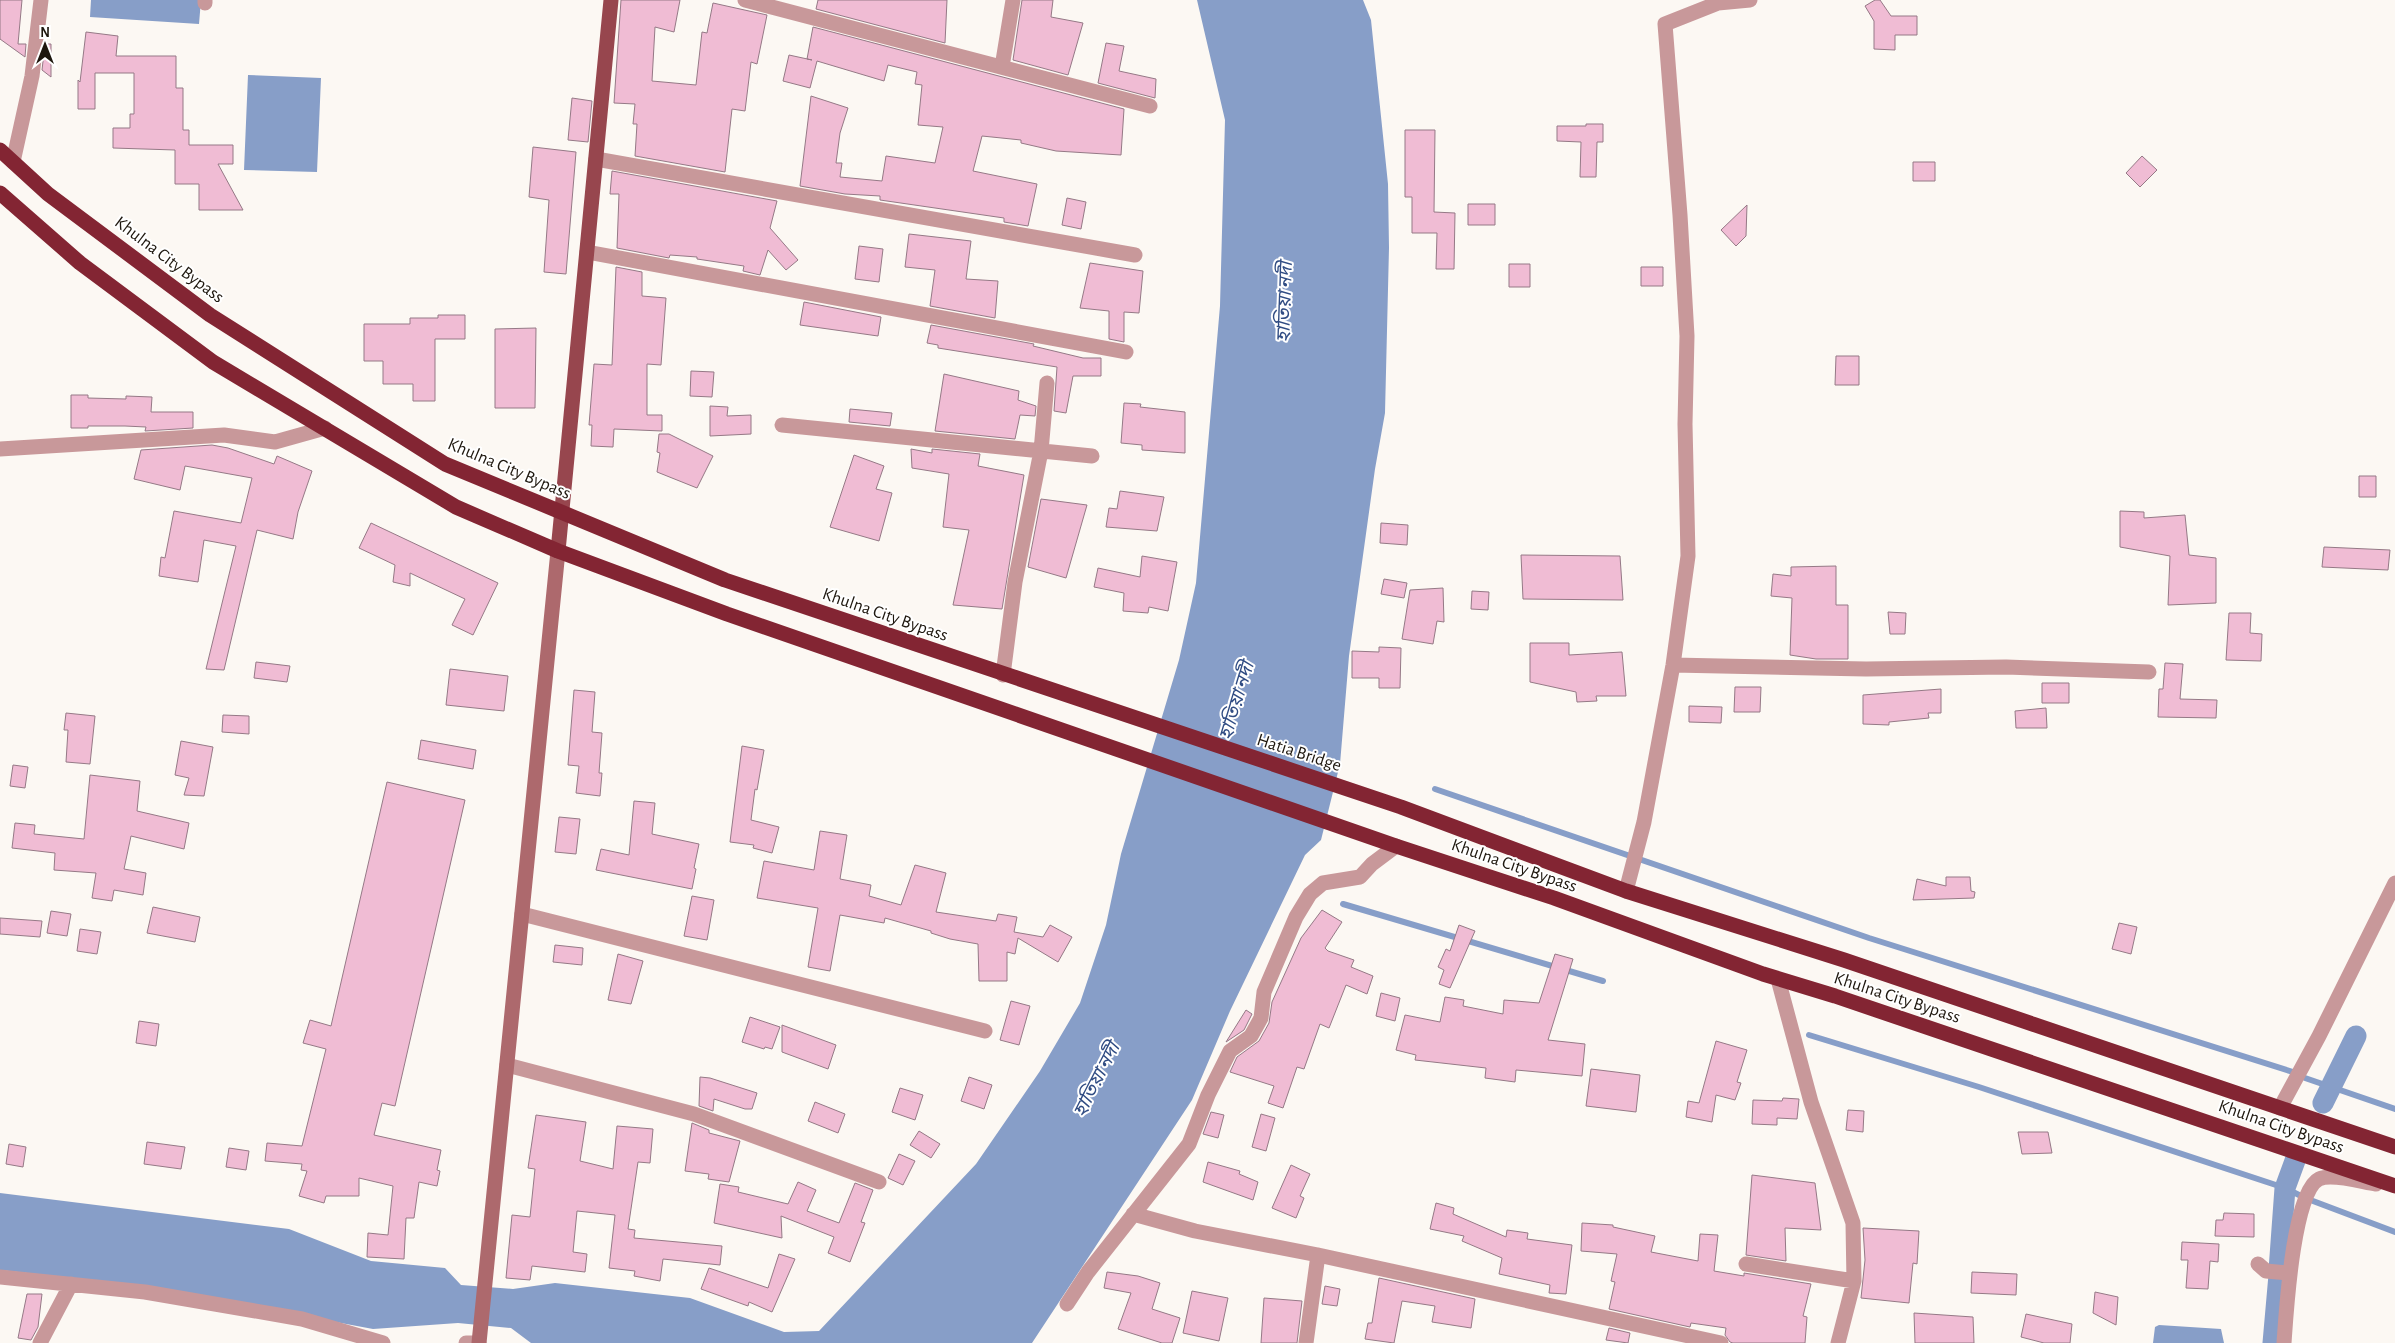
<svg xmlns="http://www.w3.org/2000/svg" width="2395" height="1343" viewBox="0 0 2395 1343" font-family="'Alegreya Sans','Noto Sans Bengali',sans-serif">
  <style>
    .water { fill: #879ec8 }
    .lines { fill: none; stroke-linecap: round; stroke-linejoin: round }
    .stream { stroke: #879ec8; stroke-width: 6 }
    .canal { stroke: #879ec8; stroke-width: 21 }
    .building { fill: #f0bcd4; stroke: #957986 }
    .street { stroke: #c8989a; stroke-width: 15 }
    .secondary { stroke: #ad696d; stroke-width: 15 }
    .primary { stroke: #97464e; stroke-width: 15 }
    .highway { stroke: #832533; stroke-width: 15 }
    .labels { text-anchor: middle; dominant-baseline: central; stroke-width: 4; stroke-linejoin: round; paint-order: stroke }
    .street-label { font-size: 18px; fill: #1e170e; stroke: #fff }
    .water-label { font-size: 19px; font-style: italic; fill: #304c83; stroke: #fff }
  </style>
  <rect width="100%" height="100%" fill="#fcf8f3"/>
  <path class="water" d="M91,0H201L199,24L90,17Z
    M1197,0H1363L1371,20L1388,184L1389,248L1385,413L1375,469L1349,656L1340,764L1321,840L1305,855L1230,1011L1192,1100L1032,1343H531L511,1328L458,1323L373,1329L144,1286L0,1270V1193L289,1229L371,1261L445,1268L461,1285L513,1289L555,1283L690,1298L784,1332L819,1331L976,1164L1040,1071L1080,1003L1106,925L1121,854L1179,660L1196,583L1220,306L1225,120Z
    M248,75L321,78L317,172L244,170Z
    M2159,1325L2221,1329L2224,1343H2153L2155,1327Z"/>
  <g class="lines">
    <path class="stream" d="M1435,789L1869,938L2293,1072
      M1343,904L1603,981
      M1809,1035L1979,1087L2285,1188L2299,1195
      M2305,1078L2395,1109
      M2313,1201L2395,1232"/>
    <path class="canal" d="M2323,1103L2356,1036
      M2279,1270L2285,1188L2296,1158
      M2273,1343L2279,1275"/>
  </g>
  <path class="building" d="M0,0H22L18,44H26L25,57L0,39Z
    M621,0H680L674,32L655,27L652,81L696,85L702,32L707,33L713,3L767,15L757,64L751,62L745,111L732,109L725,172L635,156L637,124H633L635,104L614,103Z
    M818,0H947L945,43L816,9Z
    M1022,0H1053L1051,17L1083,23L1068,75L1013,60Z
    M1875,0H1880L1891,16H1917V35H1895V50L1874,49V21L1865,6Z
    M813,27L1124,109L1121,155L1056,151L1021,143V140L982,136L973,171L1037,184L1028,226L1004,222V218L880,200V196L845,194L800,186L811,96L848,108L840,133L836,163H842L840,177L882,181L886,156L935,163L943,127L918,125L922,85L915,84L917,72L888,65L884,81L817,61L810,88L783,81L789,55L812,60L807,59Z
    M86,32L118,36L116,56H176V88H183V130H189V145H233V164H218L243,210H199V184H175V150L113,148V128H130V114H134V73H95V109H78V80L80,82Z
    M1106,43L1124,46L1119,71L1156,79L1155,98L1098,83Z
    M45,44H51V77L42,70Z
    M572,98L592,101L588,142L568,140Z
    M1586,124H1603V142H1597L1596,177H1580L1581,142L1557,141V126H1586Z
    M1405,130H1435L1434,212L1455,213L1454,269H1436L1437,233H1412V197H1405Z
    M533,147L576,152L566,274L544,272L549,200L529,197Z
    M2142,156L2157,170L2140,187L2126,173Z
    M1913,162H1935V181H1913Z
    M612,171L777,201L770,228L798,260L786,270L768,250L760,275L743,271L744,266L697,259V257L670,255L669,258L617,248L619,194H610Z
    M1067,198L1086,202L1081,229L1062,225Z
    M1468,204H1495V225H1468Z
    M1747,205L1746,236L1736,246L1721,230Z
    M909,234L971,241L966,279L998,281L995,318L930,306L935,270L905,267Z
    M859,246L883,249L879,282L855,279Z
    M1090,263L1143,271L1139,313L1124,312V342L1109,339V311L1080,308Z
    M1509,264H1530V287H1509Z
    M616,267L642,272V296L666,298L661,365L647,364V415H662V431L614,429L613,447L591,446L592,425H589L594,364L612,365Z
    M1641,267H1663V286H1641Z
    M804,302L881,317L878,336L800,325Z
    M438,315H465V339H435V401H413V384H383V361H364V324H410V318H438Z
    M931,325L1034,344L1033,346L1083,358H1101V376H1073L1066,413L1054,411L1057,367L938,348V345L927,343Z
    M536,328L535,408H495V329Z
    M1836,356H1859V385H1835Z
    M691,371L714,372L712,397L690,396Z
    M944,374L1019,391L1018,400L1036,406L1035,416L1020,415L1015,439L935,431Z
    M71,395H88V398L126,399V396L152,397L151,412H193V428L145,431L146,427L125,426H88V428H71Z
    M1124,403L1141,404L1140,407L1185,412V453L1142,450V445L1121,443Z
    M710,406L728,407L727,416L751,415V434L710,436Z
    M850,409L892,413L890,426L849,422Z
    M659,434H669L713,456L697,488L657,472L660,453L657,452Z
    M212,445L228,448L274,464L277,456L312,471L298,512L293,539L257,530L224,670L206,669L236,546L204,540L198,582L159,576L161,557L165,558L174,511L241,523L252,478L185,466L180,490L134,479L141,450Z
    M911,449L932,453V449L980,454L978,466L1024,475L1002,609L953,605L969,530L943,527L949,474L912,468Z
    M854,455L884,466L876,489L892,493L879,541L830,527Z
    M2359,476H2376V497H2359Z
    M1120,491L1164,497L1157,531L1106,527L1109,508L1117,509Z
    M1041,499L1087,505L1066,578L1028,567Z
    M2120,511L2144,512V518L2185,515L2189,555L2216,558V603L2168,605L2170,556L2120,547Z
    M371,523L498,583L473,635L452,625L465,599L410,573V586L393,582L395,565L359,548Z
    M1381,523L1408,525L1407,545L1380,543Z
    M2324,547L2390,550L2388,570L2322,567Z
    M1521,555L1620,556L1623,600L1523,599Z
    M1142,556L1177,562L1168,611L1149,607L1148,613L1123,611L1124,593L1094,587L1098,568L1140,577Z
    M1836,566V605H1848V659H1816L1790,655L1792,598L1771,596L1773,574L1791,576V567Z
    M1384,579L1407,583L1404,598L1381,594Z
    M1443,588L1444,622L1437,621L1433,644L1402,639L1410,590Z
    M1472,591L1489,592L1488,610L1471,609Z
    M1888,612L1906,613L1905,634H1890Z
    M2229,613H2251L2250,633L2262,634L2261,661L2226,660Z
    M1530,643H1569V655L1622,652L1626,696H1596L1597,701L1577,702L1576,692L1530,682Z
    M1379,647L1401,648L1400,688H1379V678H1352V651L1379,652Z
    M256,662L290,666L287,682L254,678Z
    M2165,663L2183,664L2180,699L2217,700L2216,718L2158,717L2159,689H2163Z
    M450,669L508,676L504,711L446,705Z
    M2042,683H2069V703H2042Z
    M1735,687H1761L1760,712H1734Z
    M1941,689V713H1928L1929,718L1889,722V725L1863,724V695Z
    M574,690L595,692L592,732L602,733L599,773H602L600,796L576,793L579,766L568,765Z
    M1689,706L1722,707L1721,723L1689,722Z
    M2046,708L2047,728H2016L2015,711Z
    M66,713L95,716L90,764L66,762L68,730H64Z
    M223,715L249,716V734L222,732Z
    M421,740L476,750L473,769L418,759Z
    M181,741L213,747L204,796L184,795L189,778L175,775Z
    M742,746L764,750L757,790L755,789L751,820L779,827L772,853L753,848L754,845L730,842Z
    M13,765L28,767L25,788L10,786Z
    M90,775L140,781L137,811L189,823L184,849L131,836L124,869L146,873L143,895L114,890L112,901L92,898L96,873L54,870L55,853L12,848L15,823L35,825L34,834L84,839Z
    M387,782L465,800L395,1106L382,1103L374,1135L441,1150L437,1170L440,1171L437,1186L419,1182L414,1218H406L404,1259L367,1257L368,1233L388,1235L393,1186L359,1178V1196H326L324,1203L299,1196L307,1171L301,1170L302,1164L265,1161L267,1143L302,1146L326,1049L303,1043L310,1020L331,1026Z
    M634,801L655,803L652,834L699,844L694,868L696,869L692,889L596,870L601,849L629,855Z
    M559,817L580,819L576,854L555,852Z
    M820,831L847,835L840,879L871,885L869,896L901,905L915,865L946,873L936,912L996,921L998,914L1017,917L1014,932L1043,937L1050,925L1072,937L1058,962L1018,938L1015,954L1007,952V981H979L978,944L950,939L931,933V931L885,918L884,923L840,915L830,971L808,967L818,908L757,898L764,861L814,870Z
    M1946,877H1970L1971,891L1975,892L1974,898L1913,900L1917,879L1946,886Z
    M692,896L714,900L707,940L684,936Z
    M153,907L200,917L195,942L147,933Z
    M1322,910L1342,922L1325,948L1328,951L1354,960L1351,967L1373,976L1367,994L1346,985L1329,1028L1320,1024L1304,1069L1297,1067L1283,1108L1268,1103L1274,1086L1230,1072L1237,1057L1259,1041L1269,1023L1272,1002L1301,938Z
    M51,911L71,914L67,936L47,933Z
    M0,918L42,921L40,937L0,934Z
    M2119,923L2137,927L2131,954L2112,949Z
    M1459,925L1475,931L1450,988L1439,984L1444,970L1438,967L1446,949L1450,951Z
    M80,929L101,932L97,954L77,951Z
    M555,945L583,948L582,965L553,962Z
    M618,954L643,961L631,1004L608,1000Z
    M1555,954L1573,959L1548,1040L1585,1044L1582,1076L1516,1070L1515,1082L1485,1078L1486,1068L1415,1060L1416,1055L1396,1050L1405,1015L1440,1022L1445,997L1464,1000L1463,1006L1503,1014L1504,1000L1539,1003Z
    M1381,993L1400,998L1395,1021L1376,1016Z
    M1011,1001L1030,1006L1019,1045L1000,1040Z
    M1246,1010L1252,1014L1244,1030L1226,1042Z
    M750,1017L780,1027L772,1049L765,1047L764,1049L742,1042Z
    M139,1021L159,1024L156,1046L136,1043Z
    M782,1025L836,1045L828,1069L782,1052Z
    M1716,1041L1747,1050L1737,1082L1741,1083L1735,1100L1716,1095L1712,1122L1686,1117L1688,1101L1699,1103Z
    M1591,1069L1640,1075L1636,1112L1586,1106Z
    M700,1077L710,1078L757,1093L752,1109H745L714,1099L713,1111L699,1106Z
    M969,1077L992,1085L984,1109L961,1101Z
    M900,1088L923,1095L915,1120L892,1112Z
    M1783,1098L1799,1099L1797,1119L1777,1118V1125L1752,1124L1753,1100L1782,1101Z
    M815,1102L845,1114L838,1133L808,1121Z
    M1848,1110L1864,1111L1863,1132L1846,1130Z
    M1211,1112L1224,1115L1218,1138L1203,1134Z
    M1261,1114L1275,1118L1266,1151L1252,1147Z
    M536,1115L586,1122L580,1161L613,1169L617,1126L653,1129L650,1163L638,1162L628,1229L635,1230L634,1238L722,1246L720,1265L663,1259L660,1281L634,1276L635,1271L609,1268L615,1215L577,1211L573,1252L587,1254L585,1272L532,1266L530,1280L506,1278L512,1215L530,1217L535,1169L528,1168Z
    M692,1123L709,1130V1133L740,1141L729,1182L708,1179L709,1174L685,1171Z
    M919,1131L940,1144L931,1158L910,1145Z
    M2018,1132H2048L2052,1153L2022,1154Z
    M147,1142L185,1147L181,1169L144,1164Z
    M9,1144L26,1147L23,1167L6,1164Z
    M229,1148L249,1151L246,1170L226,1167Z
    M899,1154L915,1161L903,1185L888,1178Z
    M1208,1162L1240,1171L1239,1174L1258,1182L1253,1200L1203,1182Z
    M1291,1165L1310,1174L1300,1196L1304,1198L1296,1218L1272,1208Z
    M1752,1175L1815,1183L1821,1230L1785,1228L1786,1261L1746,1255Z
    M798,1182L816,1190L807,1211L839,1223L855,1183L873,1190L861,1222L865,1223L850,1262L828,1253L834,1237L781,1216L782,1238L714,1223L720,1184L739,1187L738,1192L788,1204Z
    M1436,1203L1454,1208L1453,1214L1506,1237L1507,1230L1528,1233L1527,1239L1572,1245L1566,1294L1549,1293L1550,1285L1499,1274L1502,1258L1462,1241L1464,1236L1430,1229Z
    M2224,1213L2254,1214V1237L2215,1236L2216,1220H2223Z
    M1582,1223L1613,1225V1227L1655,1236L1651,1252L1698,1261L1700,1234L1718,1235L1714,1271L1744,1276V1273L1811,1284L1803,1316L1807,1317L1805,1343H1733L1730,1342L1725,1335L1726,1328L1691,1323L1690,1327L1609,1309L1615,1282L1611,1281L1617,1254L1581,1251Z
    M1863,1228L1919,1231L1917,1264L1913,1263L1909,1303L1861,1298L1865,1260Z
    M2182,1242L2219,1244L2218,1262L2210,1261L2208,1289L2186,1288L2188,1260H2181Z
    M779,1254L795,1259L772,1312L749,1302L748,1306L701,1289L709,1268L768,1288Z
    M1107,1272L1138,1276L1160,1283L1152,1309L1180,1318L1172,1343H1162L1118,1329L1131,1293L1104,1288Z
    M1972,1272L2017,1274L2016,1295L1971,1293Z
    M1379,1278L1475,1299L1471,1328L1432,1322L1435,1306L1402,1301L1394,1343L1365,1339L1368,1323H1372Z
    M1325,1286L1340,1289L1337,1306L1322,1304Z
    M1192,1291L1228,1298L1219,1341L1183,1333Z
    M2095,1292L2118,1297L2116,1325L2093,1313Z
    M27,1294H42L38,1327L31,1340L18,1338Z
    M1264,1298L1302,1301L1297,1343H1261Z
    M1914,1313L1973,1317L1974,1343H1915Z
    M2026,1314L2072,1324L2070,1343H2044L2021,1337Z
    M1609,1328L1630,1333L1628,1343L1606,1340Z"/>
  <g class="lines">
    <path class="street" d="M745,0L1150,106
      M205,3V0
      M1002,67L1013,0
      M596,159L1135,255
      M13,162L32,76L41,0
      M587,252L1126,352
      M782,425L1092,456
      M0,449L224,435L275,442L325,428
      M1673,665L1866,669L2006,667L2149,672
      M1003,675L1015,582L1041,451L1047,383
      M1626,891L1644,822L1673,665L1688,556L1685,424L1687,336L1680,215L1665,24L1718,3L1750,0
      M522,914L985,1031
      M1778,979L1811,1102L1853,1223L1854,1281L1838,1343
      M507,1065L694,1114L879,1182
      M2280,1108L2319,1036L2395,883
      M1133,1214L1195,1231L1318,1255
      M1746,1264L1854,1281
      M2258,1264L2266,1271L2289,1273
      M0,1277L145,1292L302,1319L383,1343
      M1067,1304L1088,1272L1189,1144L1208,1095L1230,1051L1251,1036L1261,1018L1264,992L1296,917L1310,894L1323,883L1360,877L1372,864L1396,846
      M40,1343L71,1284
      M466,1343H479
      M1306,1343L1318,1255L1721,1343
      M2284,1343C2286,1315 2293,1191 2319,1179C2332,1173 2362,1182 2376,1184"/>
    <path class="secondary" d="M479,1343L558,551"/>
    <path class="primary" d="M558,551L611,0"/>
    <path class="highway" d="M0,150L48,194L210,315L445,464L561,512L725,580L1401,807L1626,891L1844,960L2395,1147
      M0,193L80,263L213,362L456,507L558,551L727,614L1396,846L1554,898L1763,974L1835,996L2395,1186"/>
  </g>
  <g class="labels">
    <g class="street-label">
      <text transform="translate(169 260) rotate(37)">Khulna City Bypass</text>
      <text transform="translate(509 469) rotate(23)">Khulna City Bypass</text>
      <text transform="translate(885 615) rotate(19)">Khulna City Bypass</text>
      <text transform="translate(1299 753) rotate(18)">Hatia Bridge</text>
      <text transform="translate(1514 866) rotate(19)">Khulna City Bypass</text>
      <text transform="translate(1897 998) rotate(18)">Khulna City Bypass</text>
      <text transform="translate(2281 1127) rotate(19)">Khulna City Bypass</text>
    </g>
    <g class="water-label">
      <text transform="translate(1285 302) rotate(-88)">হাতিয়া নদী</text>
      <text transform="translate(1237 701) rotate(-73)">হাতিয়া নদী</text>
      <text transform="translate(1097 1080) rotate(-63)">হাতিয়া নদী</text>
    </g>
  </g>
  <g transform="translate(45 45)" stroke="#ffffff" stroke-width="4" paint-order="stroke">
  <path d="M0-4L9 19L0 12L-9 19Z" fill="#1e170e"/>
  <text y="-8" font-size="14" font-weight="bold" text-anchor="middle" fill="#1e170e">N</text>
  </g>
</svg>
